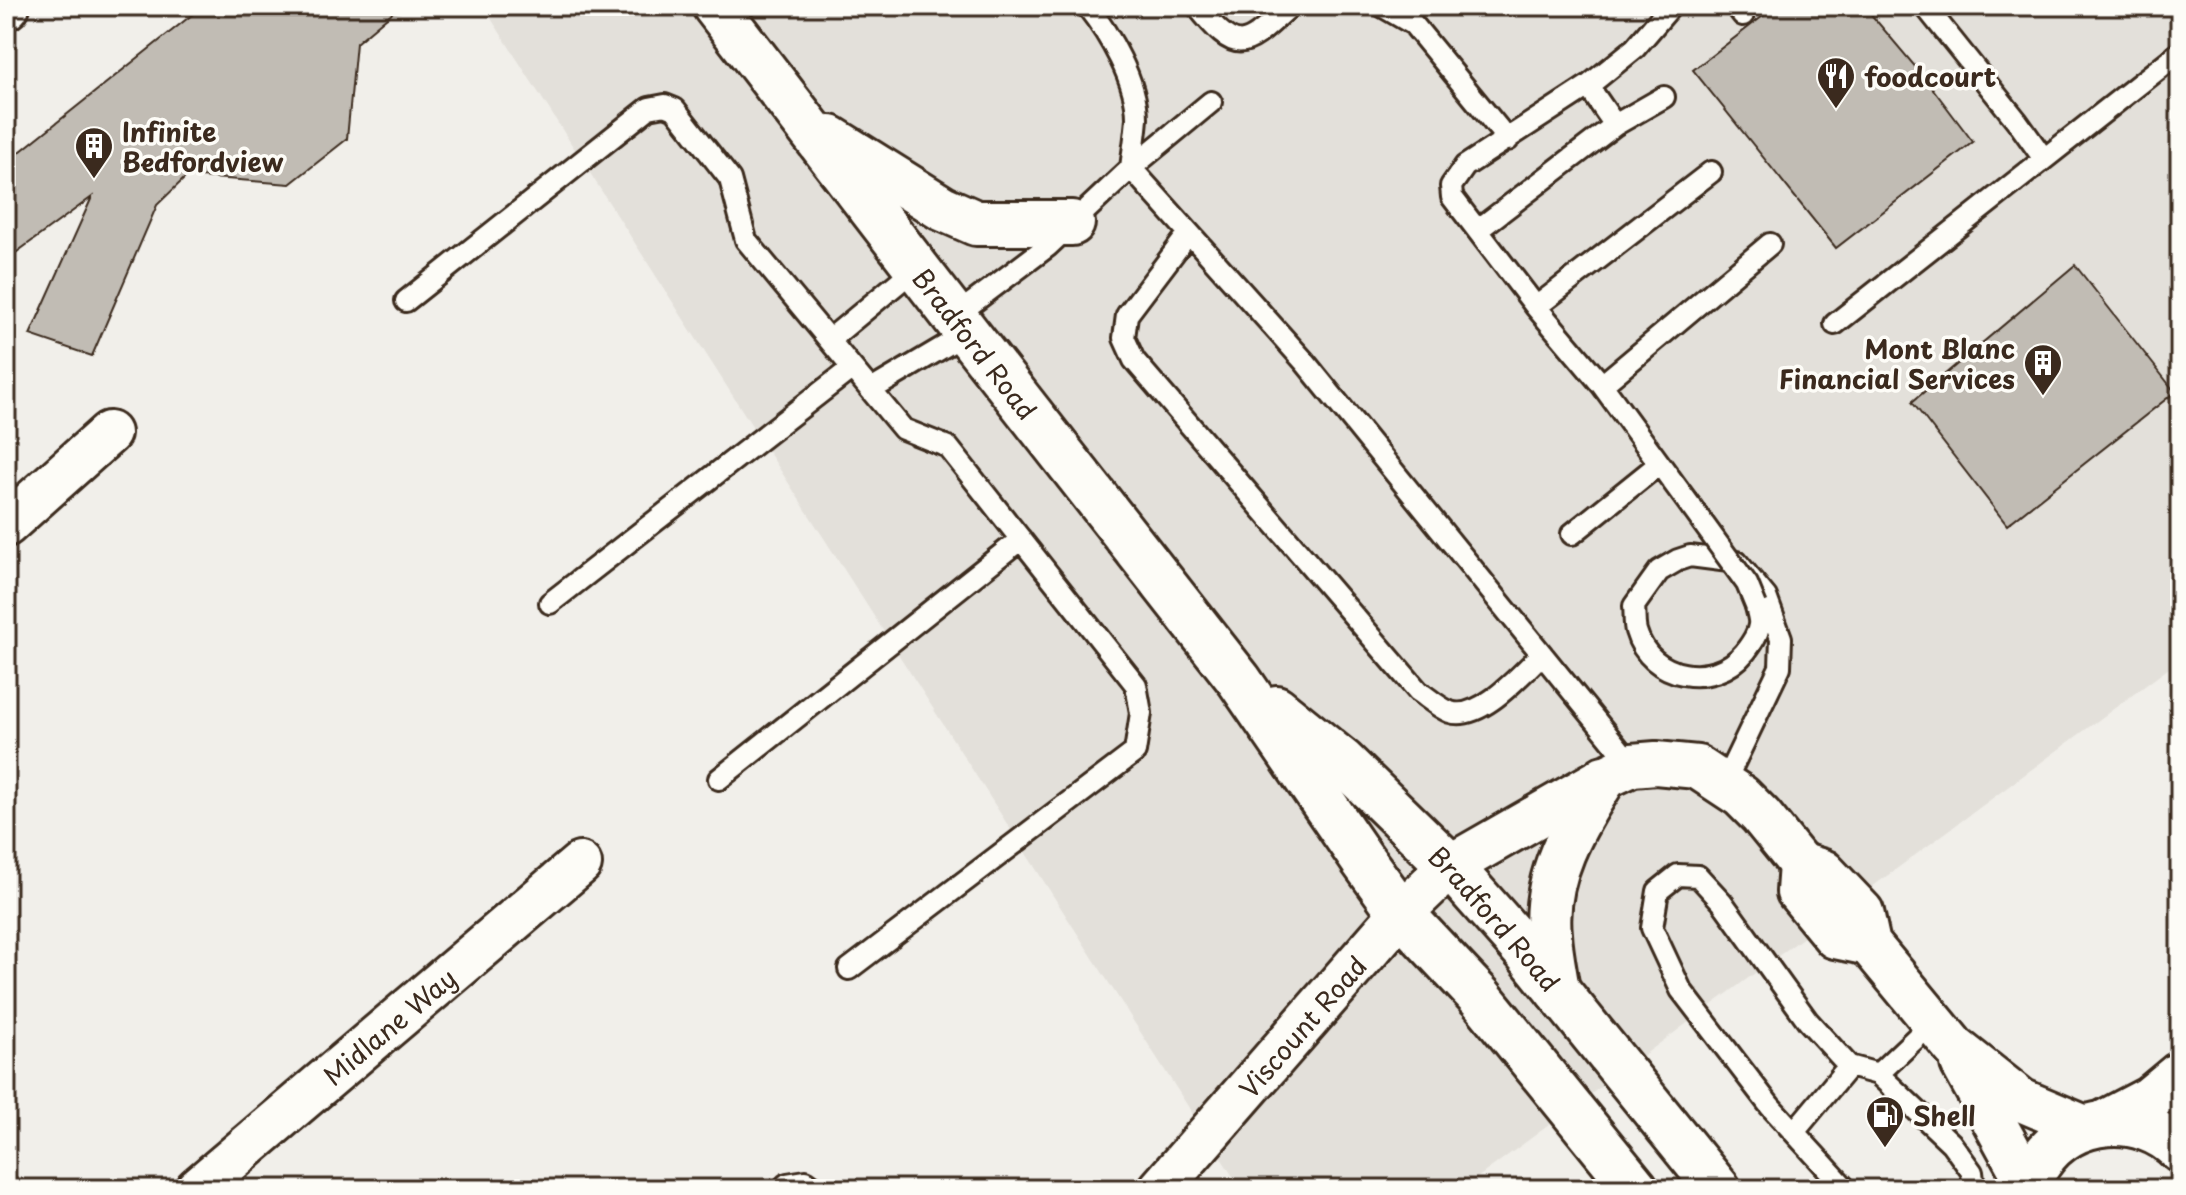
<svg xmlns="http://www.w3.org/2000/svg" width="2186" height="1195" viewBox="0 0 2186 1195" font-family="'Playpen Sans',sans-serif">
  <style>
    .built { fill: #e3e0da }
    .building { fill: #c1bcb4; stroke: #3b2a1e; stroke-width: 2 }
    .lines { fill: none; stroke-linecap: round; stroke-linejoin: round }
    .lane-casing { stroke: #3b2a1e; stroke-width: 26 }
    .street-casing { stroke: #3b2a1e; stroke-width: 48 }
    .secondary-casing { stroke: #3b2a1e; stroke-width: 50 }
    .lane { stroke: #fdfcf7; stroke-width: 20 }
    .street { stroke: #fdfcf7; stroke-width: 42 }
    .secondary { stroke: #fdfcf7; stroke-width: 44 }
    .lane-bridge-casing { stroke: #3b2a1e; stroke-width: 26; stroke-linecap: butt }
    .lane-bridge { stroke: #fdfcf7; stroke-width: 20 }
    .labels { text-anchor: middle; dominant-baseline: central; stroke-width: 7; stroke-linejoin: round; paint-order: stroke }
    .poi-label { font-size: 26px; font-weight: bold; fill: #3b2a1e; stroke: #fdfcf7; text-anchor: start }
    .street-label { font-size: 26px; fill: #3b2a1e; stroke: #fdfcf7 }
  </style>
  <rect width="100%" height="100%" fill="#f1efea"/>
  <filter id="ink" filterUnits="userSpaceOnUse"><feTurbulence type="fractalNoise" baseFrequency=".0125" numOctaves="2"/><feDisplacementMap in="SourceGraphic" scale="16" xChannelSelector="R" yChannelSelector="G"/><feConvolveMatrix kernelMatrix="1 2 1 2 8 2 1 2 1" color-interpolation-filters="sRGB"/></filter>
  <g filter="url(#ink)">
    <path class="built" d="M483,6H2180V660L1462,1189H1241Z"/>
    <path class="building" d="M203,6H441L393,12L356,43L347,139L290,184L187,176L157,205L92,356L30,335L92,197L6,260V163Z
      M1776,6H1864L1924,77L1973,142L1836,248L1693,70Z
      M2075,265L2175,392L2007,525L1912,402Z"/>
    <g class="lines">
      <defs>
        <path id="lane" d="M1197,6C1239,59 1245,47 1290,6
          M1382,6L1413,24L1508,140
          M1671,6L1635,48L1588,86L1465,166L1451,186L1452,197L1536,307L1602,385L1692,508
          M1736,6L1743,15
          M1925,6L2017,121L2044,159
          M1588,86L1615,125
          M1211,102L1131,168L1304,361L1632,765
          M1479,229L1615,125L1664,97
          M1189,233L1127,315L1124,338L1134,360L1418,691C1427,697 1439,708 1450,712C1480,722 1521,674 1542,654
          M406,301L649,108L665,105L675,109L730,179L746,240L903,429L948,447L1136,685L1141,713L1135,752L849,969
          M1536,307L1711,172
          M955,316L1048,246L1131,168C1133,151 1136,134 1137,118C1137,81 1109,34 1087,6
          M1835,324L2180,52
          M829,340L917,267
          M1602,385L1770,244
          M871,390L967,333
          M1572,534L1659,464
          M550,603L852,368
          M719,779L1021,539
          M1724,784L1780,667L1781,638L1766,597L1737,562L1690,556L1678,560L1659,571L1634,606C1635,614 1634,624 1636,631C1650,680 1714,690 1745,652C1751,644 1758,635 1759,625C1760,619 1757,612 1756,606
          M1878,1074L1933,1022
          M1794,1132L1849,1066
          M782,1189L787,1184L806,1181L817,1189
          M1846,1189L1770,1106L1681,990L1652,928L1658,891L1678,875L1698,876L1722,902L1808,1021L1849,1066L1878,1074L1951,1143L1972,1172L1974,1189"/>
        <g id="street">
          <path d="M6,525L109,433"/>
          <path d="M1800,864L1798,892L1835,937L1869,944"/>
          <path d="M1962,1063L2027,1182"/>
          <path id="s1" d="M197,1189L580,864"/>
          <path id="s2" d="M1160,1189L1401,913L1450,866L1604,778L1632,765L1656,763L1697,767L1741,796L1761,816L1800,864L1823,871L1862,912L1869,944L1954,1047L2021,1100L2085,1127"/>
        </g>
        <g id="secondary">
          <path id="s3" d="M715,6L967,333L1239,680L1362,859L1401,913L1481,998L1636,1189"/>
          <path d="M6,7L7,6"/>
          <path d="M830,138L942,208L976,223H1072"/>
          <path id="s4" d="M1276,708L1343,762L1450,866L1528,954L1718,1189"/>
          <path d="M1557,990C1554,971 1550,953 1549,934C1543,875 1574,826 1604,778"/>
          <path d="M2106,1122L2150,1099L2180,1074"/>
          <path d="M2025,1189C2027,1179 2034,1171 2040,1162C2071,1115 2141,1110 2180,1150"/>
        </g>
      </defs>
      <use href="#lane" class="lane-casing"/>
      <use href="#street" class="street-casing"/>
      <use href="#secondary" class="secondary-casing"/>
      <use href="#lane" class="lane"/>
      <use href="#street" class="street"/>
      <use href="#secondary" class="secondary"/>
      <defs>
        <path id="lane-bridge" d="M1692,508L1747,584L1756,606"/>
      </defs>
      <use href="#lane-bridge" class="lane-bridge-casing"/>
      <use href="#lane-bridge" class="lane-bridge"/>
    </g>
  </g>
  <defs>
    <symbol id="restaurant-pin" viewBox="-11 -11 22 30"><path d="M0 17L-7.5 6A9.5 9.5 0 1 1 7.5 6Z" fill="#3b2a1e" stroke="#fdfcf7"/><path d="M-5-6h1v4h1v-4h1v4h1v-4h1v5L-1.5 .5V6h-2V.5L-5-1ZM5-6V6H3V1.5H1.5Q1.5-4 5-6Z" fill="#fff"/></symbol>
    <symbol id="building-pin" viewBox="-11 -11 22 30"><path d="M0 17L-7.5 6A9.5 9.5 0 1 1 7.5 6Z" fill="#3b2a1e" stroke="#fdfcf7"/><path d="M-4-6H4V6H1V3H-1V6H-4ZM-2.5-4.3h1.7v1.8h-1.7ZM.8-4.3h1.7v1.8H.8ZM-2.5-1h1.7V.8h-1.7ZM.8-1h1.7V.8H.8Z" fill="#fff"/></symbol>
    <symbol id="fuel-pin" viewBox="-11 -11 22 30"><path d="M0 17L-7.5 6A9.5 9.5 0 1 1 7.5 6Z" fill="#3b2a1e" stroke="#fdfcf7"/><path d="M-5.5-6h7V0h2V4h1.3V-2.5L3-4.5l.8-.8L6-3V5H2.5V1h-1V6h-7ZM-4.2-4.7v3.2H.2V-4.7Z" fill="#fff"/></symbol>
  </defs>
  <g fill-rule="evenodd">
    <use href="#restaurant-pin" x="1814" y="54" width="44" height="60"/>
    <use href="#building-pin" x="72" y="124" width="44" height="60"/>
    <use href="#building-pin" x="2021" y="341" width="44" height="60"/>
    <use href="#fuel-pin" x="1863" y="1093" width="44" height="60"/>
  </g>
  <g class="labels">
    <g class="poi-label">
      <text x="1864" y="76">foodcourt</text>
      <text x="122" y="131">Infinite<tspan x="122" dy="30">Bedfordview</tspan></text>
      <text x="2015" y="348" text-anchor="end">Mont Blanc<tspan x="2015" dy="30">Financial Services</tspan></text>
      <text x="1913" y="1115">Shell</text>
    </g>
    <g class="street-label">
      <text stroke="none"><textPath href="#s3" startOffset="426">Bradford Road</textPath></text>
      <text stroke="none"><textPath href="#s4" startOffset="304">Bradford Road</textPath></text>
      <text stroke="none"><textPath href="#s2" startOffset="216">Viscount Road</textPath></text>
      <text stroke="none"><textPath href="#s1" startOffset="252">Midlane Way</textPath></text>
    </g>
  </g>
  <rect width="2186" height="1195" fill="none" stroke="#fdfcf7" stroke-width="32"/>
  <rect x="16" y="16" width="2154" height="1163" fill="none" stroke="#3b2a1e" stroke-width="3" filter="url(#ink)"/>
</svg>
